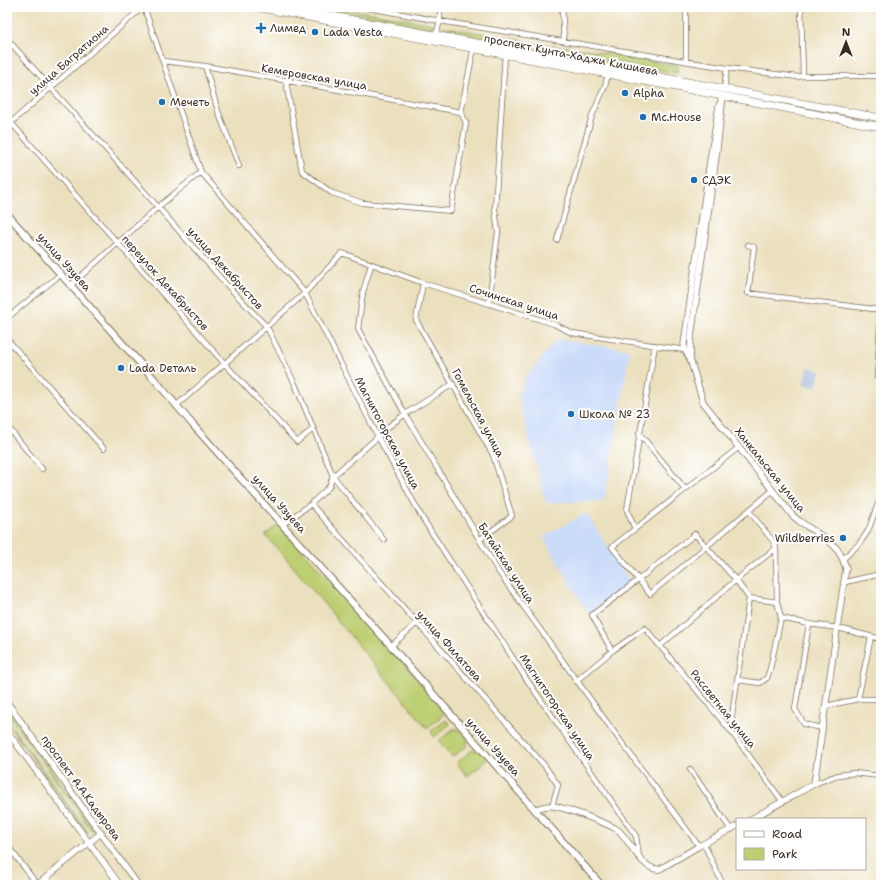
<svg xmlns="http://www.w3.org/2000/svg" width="888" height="892" viewBox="0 0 888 892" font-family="'Shantell Sans',sans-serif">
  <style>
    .built { fill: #cbdcf9 }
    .industrial { fill: #b7c5de }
    .green { fill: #bccf72; stroke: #7c7c48 }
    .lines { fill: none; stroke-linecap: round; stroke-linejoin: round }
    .minor-casing { stroke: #796a56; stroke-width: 6 }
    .tertiary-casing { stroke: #796a56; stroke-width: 7 }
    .secondary-casing { stroke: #796a56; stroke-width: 8 }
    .primary-casing { stroke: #796a56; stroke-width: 8 }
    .minor { stroke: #fff; stroke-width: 4.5 }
    .tertiary { stroke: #fff; stroke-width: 5.5 }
    .secondary { stroke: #fff; stroke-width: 6 }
    .primary { stroke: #fff; stroke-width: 7 }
    .poi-dot { fill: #1f6fb2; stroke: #fff; stroke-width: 1.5 }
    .labels { text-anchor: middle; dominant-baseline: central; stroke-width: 4; stroke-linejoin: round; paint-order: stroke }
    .poi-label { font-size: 11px; fill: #3b2a1e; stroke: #fff; text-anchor: start }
    .street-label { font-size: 11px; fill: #3b2a1e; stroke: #fff }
  </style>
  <rect width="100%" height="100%" fill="#fff"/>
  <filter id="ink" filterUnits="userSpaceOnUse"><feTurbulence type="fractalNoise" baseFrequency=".025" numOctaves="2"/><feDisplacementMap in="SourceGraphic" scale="8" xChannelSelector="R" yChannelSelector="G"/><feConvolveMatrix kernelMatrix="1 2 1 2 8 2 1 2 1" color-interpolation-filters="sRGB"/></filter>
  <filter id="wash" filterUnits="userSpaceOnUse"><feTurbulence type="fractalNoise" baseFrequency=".012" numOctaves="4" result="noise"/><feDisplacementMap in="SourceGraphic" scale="16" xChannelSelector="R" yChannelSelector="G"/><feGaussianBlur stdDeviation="0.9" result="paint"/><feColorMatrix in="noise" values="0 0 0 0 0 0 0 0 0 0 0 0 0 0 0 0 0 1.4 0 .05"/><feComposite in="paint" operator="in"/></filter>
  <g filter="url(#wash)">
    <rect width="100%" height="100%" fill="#ebe0be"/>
    <path class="built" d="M557,339L630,350L604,501L546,503L518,396L525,378Z
      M586,513L631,583L588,613L543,537Z"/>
    <path class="industrial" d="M808,367L821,371L816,388L803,384Z"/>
    <path class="green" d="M319,7H337L433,24L432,28Z
      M444,27L561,47L559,53L443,31Z
      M565,46L678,66L677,73L563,53Z
      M279,524L442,707L444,714L442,716L427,728L285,557L265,535Z
      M7,708L94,829L92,831L7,713Z
      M7,720L88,832L87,834L7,723Z
      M446,720L450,724L434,737L431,731Z
      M453,729H458L467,739V746L452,757L439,741Z
      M472,750L481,751L487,758L482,765L467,776L457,763Z"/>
  </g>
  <g filter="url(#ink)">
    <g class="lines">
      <defs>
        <path id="minor" d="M144,7L201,172L305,293L378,437L423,519L527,680L636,836L639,857
          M363,7L440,21L727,68L798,77L803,76L801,7
          M562,7L564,41
          M686,7V60
          M435,36L436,35L440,21V7
          M7,39L158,207L225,283L267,327L295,384L333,476L384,540
          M163,61L205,66L461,112
          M205,66L218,111L239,166
          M803,76H881
          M286,82L302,171L332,193L363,203L451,211L466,123L461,112L474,47
          M724,89L727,68
          M7,118L224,363L297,442L313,429
          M7,126L143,7
          M557,240L592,116L605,86L608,74H611
          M748,245L754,247L748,293L881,310
          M371,265L363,292L358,329L405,414L498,571L619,739L699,846
          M423,283L416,320L493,455L512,516L479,540
          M71,285L158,207L201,172
          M489,303L498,232L495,209L505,54
          M881,307L877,377H881
          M7,318L61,274
          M7,339L104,449
          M177,405L305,293L342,253L423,283L554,324L572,333L685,350
          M7,426L42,469
          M639,433L685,489
          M738,448L612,547L650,594L772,491
          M311,504L544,765L558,785L552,806
          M283,524L311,504L329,487L333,476L378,437L388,427L405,414L453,384
          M635,529L627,510L655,345
          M843,559L859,544L864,537L868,531L878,504L881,501
          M845,582L881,574
          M781,618L809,624L838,628L881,639
          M809,624L795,709L804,724L822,728
          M391,646L417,623
          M660,646L736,580L776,548
          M612,651L592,615L638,580L695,534L736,580L749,598L777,602
          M738,680L760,683L767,678L770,669L781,618L777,602L776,548L773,541L749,511
          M576,681L612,651L645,628L730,730L783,802
          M858,699L871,637
          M826,706L858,699H881
          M730,730L749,598
          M690,769L731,830
          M814,784L838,775L854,773L881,776
          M704,844L723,885
          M7,845L37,884
          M46,878L52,885"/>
        <path id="tertiary" d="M690,359L685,350L684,344L710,161L719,106L723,96L717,149L691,337L690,359L703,402L792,515C804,527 828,537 837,549C841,555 844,561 846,568L814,784L751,819
          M7,702L138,885
          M7,731L120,885
          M535,809C540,808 548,805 553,806C563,807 613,825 619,831C630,841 643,872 660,869L699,846L737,826
          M37,885L101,833"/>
        <path id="secondary" d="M7,214L155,380L193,425L391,646L601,885"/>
        <path id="primary" d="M256,7L723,96L881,127
          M284,7L881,118"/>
      </defs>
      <use href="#minor" class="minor-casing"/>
      <use href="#tertiary" class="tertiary-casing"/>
      <use href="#secondary" class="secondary-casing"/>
      <use href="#primary" class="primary-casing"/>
      <use href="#minor" class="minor"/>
      <use href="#tertiary" class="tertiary"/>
      <use href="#secondary" class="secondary"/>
      <use href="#primary" class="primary"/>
    </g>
  </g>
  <g class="poi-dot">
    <path d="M259 22h4v4h4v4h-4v4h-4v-4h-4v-4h4z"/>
    <circle cx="315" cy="32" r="4"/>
    <circle cx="625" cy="93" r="4"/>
    <circle cx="162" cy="102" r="4"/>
    <circle cx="643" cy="117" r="4"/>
    <circle cx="694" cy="180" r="4"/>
    <circle cx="121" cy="368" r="4"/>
    <circle cx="571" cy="414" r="4"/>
    <circle cx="843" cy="538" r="4"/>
  </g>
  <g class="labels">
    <g class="poi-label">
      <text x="270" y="28">Лимед</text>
      <text x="323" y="32">Lada Vesta</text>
      <text x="633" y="93">Alpha</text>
      <text x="170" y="102">Мечеть</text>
      <text x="651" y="117">Mc.House</text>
      <text x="702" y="180">СДЭК</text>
      <text x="129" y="368">Lada Dеталь</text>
      <text x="579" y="414">Школа № 23</text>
      <text x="835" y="538" text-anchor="end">Wildberries</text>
    </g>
    <g class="street-label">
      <text transform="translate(571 55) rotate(11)">проспект Кунта-Хаджи Кишиева</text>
      <text transform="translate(69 60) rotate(-41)">улица Багратиона</text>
      <text transform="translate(314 77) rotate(10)">Кемеровская улица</text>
      <text transform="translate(64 262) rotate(48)">улица Узуева</text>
      <text transform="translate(225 268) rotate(48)">улица Декабристов</text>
      <text transform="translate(165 283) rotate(48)">переулок Декабристов</text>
      <text transform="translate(514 302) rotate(18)">Сочинская улица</text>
      <text transform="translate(478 413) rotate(62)">Гомельская улица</text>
      <text transform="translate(387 433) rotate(62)">Магнитогорская улица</text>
      <text transform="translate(770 470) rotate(51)">Ханкальская улица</text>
      <text transform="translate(279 504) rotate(48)">улица Узуева</text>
      <text transform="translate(506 563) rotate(57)">Батайская улица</text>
      <text transform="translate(449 646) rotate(48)">улица Филатова</text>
      <text transform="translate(557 707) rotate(56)">Магнитогорская улица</text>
      <text transform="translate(723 709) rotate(51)">Рассветная улица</text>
      <text transform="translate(493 747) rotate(48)">улица Узуева</text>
      <text transform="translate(81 788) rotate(54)">проспект А.А.Кадырова</text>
    </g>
  </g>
  <rect width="888" height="892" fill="none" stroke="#fff" stroke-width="24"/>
  <rect x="736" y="818" width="130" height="52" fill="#ffffff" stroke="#b1aaa5"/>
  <rect x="744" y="831" width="20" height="6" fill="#ffffff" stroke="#b1aaa5"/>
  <text x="772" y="838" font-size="12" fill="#3b2a1e">Road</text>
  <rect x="744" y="848" width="20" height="12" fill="#bccf72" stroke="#b1aaa5"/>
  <text x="772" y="858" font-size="12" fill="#3b2a1e">Park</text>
  <g transform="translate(846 42)" stroke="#ffffff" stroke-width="3" paint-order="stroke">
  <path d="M0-3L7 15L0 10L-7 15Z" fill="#3b2a1e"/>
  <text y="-6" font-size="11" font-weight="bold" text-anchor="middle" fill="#3b2a1e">N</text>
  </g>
</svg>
